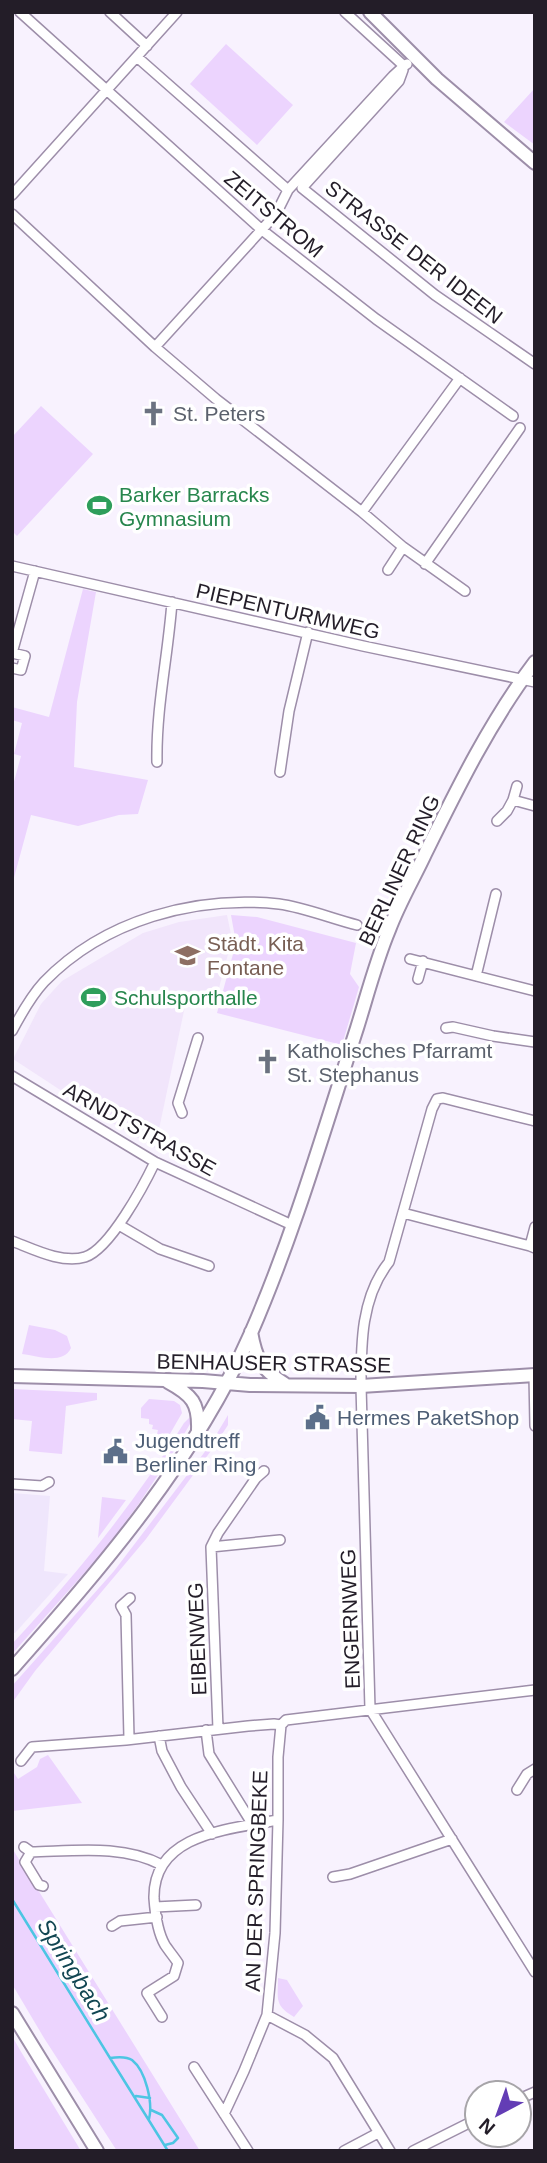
<svg xmlns="http://www.w3.org/2000/svg" width="547" height="2163" viewBox="0 0 547 2163" font-family="Arial,sans-serif">
  <style>
    .commercial { fill: #efe6fc }
    .built { fill: #f1e5fb }
    .green { fill: #ecd4fe }
    .lines { fill: none; stroke-linecap: round; stroke-linejoin: round }
    .stream { stroke: #4dc5e3; stroke-width: 2.5 }
    .street-casing { stroke: #9d8ea9; stroke-width: 12 }
    .secondary-casing { stroke: #9d8ea9; stroke-width: 16 }
    .street { stroke: #fff; stroke-width: 9 }
    .secondary { stroke: #fff; stroke-width: 12 }
    .labels { text-anchor: middle; dominant-baseline: central; stroke-width: 7; stroke-linejoin: round; paint-order: stroke }
    .street-label { font-size: 21px; fill: #231d28; stroke: #fff }
    .worship-label { font-size: 21px; fill: #5b616d; stroke: #fff; text-anchor: start }
    .leisure-label { font-size: 21px; fill: #27864d; stroke: #fff; text-anchor: start }
    .education-label { font-size: 21px; fill: #785e54; stroke: #fff; text-anchor: start }
    .service-label { font-size: 21px; fill: #4e5e75; stroke: #fff; text-anchor: start }
    .water-label { font-size: 23px; font-style: italic; fill: #114652; stroke: #fff }
  </style>
  <rect width="100%" height="100%" fill="#f8f2fe"/>
  <path class="commercial" d="M12,1493L50,1496L44,1571L68,1574L15,1633H12Z"/>
  <path class="built" d="M227,915L232,939L216,999L188,992L155,1148L97,1114L13,1059L41,1004L62,981L143,933L179,922Z"/>
  <path class="green" d="M226,44L293,105L257,145L190,84Z
    M535,88V145L504,122Z
    M41,406L93,454L17,536L12,531V437Z
    M83,589L96,592L77,702L74,767L148,780L138,814L119,815L78,826L31,815L12,885V789L21,756L14,754L22,723L12,720V707L49,717Z
    M231,915L257,917L356,943L350,974L359,987L342,1045L217,1013L236,943Z
    M29,1325L55,1330L67,1336L71,1348C63,1365 38,1356 22,1354Z
    M12,1389L97,1393V1400L66,1406L62,1454L29,1451L32,1421L12,1419Z
    M149,1399L174,1401L180,1405L182,1413L167,1439L156,1438L158,1430L152,1429L153,1425L149,1424V1419L141,1418V1408Z
    M228,1415V1425L213,1448L146,1539L35,1671L12,1703V1686L114,1571L210,1445Z
    M190,1417V1424L176,1448L138,1505L104,1551L12,1654V1644C76,1575 135,1503 184,1423Z
    M102,1497L126,1500L98,1538Z
    M48,1755L82,1803L12,1811V1770L18,1779L37,1767L40,1759Z
    M12,1848L200,2151H117L44,2038L12,1984Z
    M278,1978L287,1980L303,2006L294,2017C274,2005 278,1999 278,1978Z
    M12,2036L20,2050L81,2151H12Z"/>
  <g class="lines">
    <path class="stream" d="M12,1899L110,2058C117,2057 126,2056 132,2060C146,2071 153,2103 149,2119
      M110,2058L168,2151
      M136,2096L150,2098
      M151,2110L162,2115L178,2138L173,2143L165,2145"/>
    <defs>
      <path id="street" d="M20,12L262,230L376,319L513,416
        M110,12L147,46
        M345,12L404,66L407,64
        M137,57L288,190
        M302,188L435,295L535,364
        M302,188L399,81L403,70
        M12,195L177,12
        M12,214L155,347L216,399L362,512L403,547L465,591
        M155,347L276,214L288,190L393,76L404,66
        M362,512L460,378
        M425,564L520,428
        M12,566L363,646L535,682
        M388,570L403,547
        M12,668L21,670L25,656L12,653L35,571
        M157,762C156,708 168,656 172,602
        M280,772L289,711L308,632
        M513,800L517,786
        M497,821L507,811L513,800L535,806
        M410,959L535,991
        M476,976L496,894
        M418,979L423,961
        M446,1028L453,1027L493,1036L535,1042
        M12,1031C21,1014 31,996 44,982C104,920 195,895 279,904C303,907 333,919 357,925
        M12,1076L155,1162L292,1225
        M182,1113L178,1103L198,1038
        M535,1121L443,1098L437,1099L432,1109L389,1262C361,1297 361,1344 361,1386L370,1709L535,1972
        M403,1213L530,1246
        M119,1225L160,1249L209,1266
        M535,1227L530,1246L535,1248
        M12,1241C33,1249 62,1264 85,1257C110,1249 144,1185 155,1162
        M534,1375L535,1426
        M12,1484L42,1486L49,1482
        M211,1547L280,1540
        M281,1725L286,1720L535,1690
        M218,1729L211,1547L218,1533L256,1478L264,1471
        M206,1730L209,1754L253,1825
        M159,1736L162,1751L181,1787L212,1834
        M129,1738L126,1615L121,1606L130,1598
        M21,1761L32,1747L126,1740L248,1726L274,1724L281,1725
        M517,1790L527,1774L535,1769
        M24,1847L31,1852C74,1851 123,1844 162,1865
        M31,1852L25,1862L39,1885L43,1886
        M333,1877L350,1874L452,1839
        M155,1907L196,1905
        M112,1926L120,1921L157,1917
        M267,2015L305,2035L333,2058L390,2151
        M162,2017L147,1993L174,1976L178,1963C174,1957 169,1951 165,1945C158,1933 155,1912 154,1898C153,1833 231,1829 278,1820
        M194,2067L248,2151
        M519,2099L535,2092
        M224,2114L244,2071L267,2015L275,1933L278,1820V1757L281,1725
        M344,2151L378,2133
        M413,2151L477,2119"/>
      <path id="secondary" d="M370,12L437,79L535,163
        M251,1332C256,1360 261,1369 285,1384
        M12,1376L203,1381L250,1385L361,1386L535,1375
        M168,1382C192,1395 199,1403 198,1430
        M12,1669C103,1566 195,1460 251,1333C294,1234 324,1130 357,1028C367,996 376,961 389,930C399,903 414,878 426,852C458,787 491,720 535,662
        M12,2013L97,2151"/>
    </defs>
    <use href="#street" class="street-casing"/>
    <use href="#secondary" class="secondary-casing"/>
    <use href="#street" class="street"/>
    <use href="#secondary" class="secondary"/>
  </g>
  <defs>
    <symbol id="church-bare" viewBox="-9 -9 18 18"><path d="M-1.2-6h2.4v3.5h3.3v2.4h-3.3V6h-2.4V-.1h-3.3v-2.4h3.3Z" fill="#6b7280" stroke="#fff" stroke-width="2.5" paint-order="stroke"/></symbol>
    <symbol id="stadium-bare" viewBox="-9 -9 18 18"><path d="M0-5a6.5 5 0 1 0 0 10a6.5 5 0 1 0 0-10ZM-3.5-1.8h7v3.6h-7Z" fill="#2e9e5b" stroke="#fff" stroke-width="2.5" paint-order="stroke"/></symbol>
    <symbol id="school-bare" viewBox="-9 -9 18 18"><path d="M0-5L7-2L0 1L-7-2ZM-4 1L0 2.5L4 1V4Q0 6-4 4Z" fill="#8d6e63" stroke="#fff" stroke-width="2.5" paint-order="stroke"/></symbol>
    <symbol id="civic-bare" viewBox="-9 -9 18 18"><path d="M-.6-6.5H3V-4.5H.6V-3L4-1V1h2V6H-6V1h2V-1L-.6-3ZM-1.2 2.5V6h2.4V2.5Z" fill="#5c6f8a" stroke="#fff" stroke-width="2.5" paint-order="stroke"/></symbol>
  </defs>
  <g fill-rule="evenodd">
    <use href="#church-bare" x="136" y="396" width="35" height="35"/>
    <use href="#stadium-bare" x="82" y="488" width="35" height="35"/>
    <use href="#school-bare" x="170" y="938" width="35" height="35"/>
    <use href="#stadium-bare" x="76" y="980" width="35" height="35"/>
    <use href="#church-bare" x="250" y="1044" width="35" height="35"/>
    <use href="#civic-bare" x="300" y="1400" width="35" height="35"/>
    <use href="#civic-bare" x="98" y="1434" width="35" height="35"/>
  </g>
  <g class="labels">
    <g class="street-label">
      <text transform="translate(274 214) rotate(40)">ZEITSTROM</text>
      <text transform="translate(414 252) rotate(38)">STRASSE DER IDEEN</text>
      <text transform="translate(288 611) rotate(13)">PIEPENTURMWEG</text>
      <text transform="translate(399 870) rotate(-65)">BERLINER RING</text>
      <text transform="translate(140 1129) rotate(29)">ARNDTSTRASSE</text>
      <text transform="translate(274 1363) rotate(1)">BENHAUSER STRASSE</text>
      <text transform="translate(350 1619) rotate(-92)">ENGERNWEG</text>
      <text transform="translate(197 1639) rotate(-92)">EIBENWEG</text>
      <text transform="translate(256 1881) rotate(-88)">AN DER SPRINGBEKE</text>
    </g>
    <g class="worship-label">
      <text x="173" y="413">St. Peters</text>
      <text x="287" y="1050">Katholisches Pfarramt<tspan x="287" dy="24">St. Stephanus</tspan></text>
    </g>
    <g class="leisure-label">
      <text x="119" y="494">Barker Barracks<tspan x="119" dy="24">Gymnasium</tspan></text>
      <text x="114" y="997">Schulsporthalle</text>
    </g>
    <g class="education-label">
      <text x="207" y="943">Städt. Kita<tspan x="207" dy="24">Fontane</tspan></text>
    </g>
    <g class="service-label">
      <text x="337" y="1417">Hermes PaketShop</text>
      <text x="135" y="1440">Jugendtreff<tspan x="135" dy="24">Berliner Ring</tspan></text>
    </g>
    <g class="water-label">
      <text transform="translate(74 1970) rotate(58)">Springbach</text>
    </g>
  </g>
  <rect width="547" height="2163" fill="none" stroke="#231d28" stroke-width="28"/>
  <g transform="translate(498 2114) rotate(221)"><circle r="33" fill="#ffffff" stroke="#a7a5a9" stroke-width="2"/>
  <path d="M0-5L12 26L0 18L-12 26Z" fill="#633db5"/>
  <text y="-10" font-size="19" font-weight="bold" text-anchor="middle" fill="#231d28">N</text>
  </g>
</svg>
